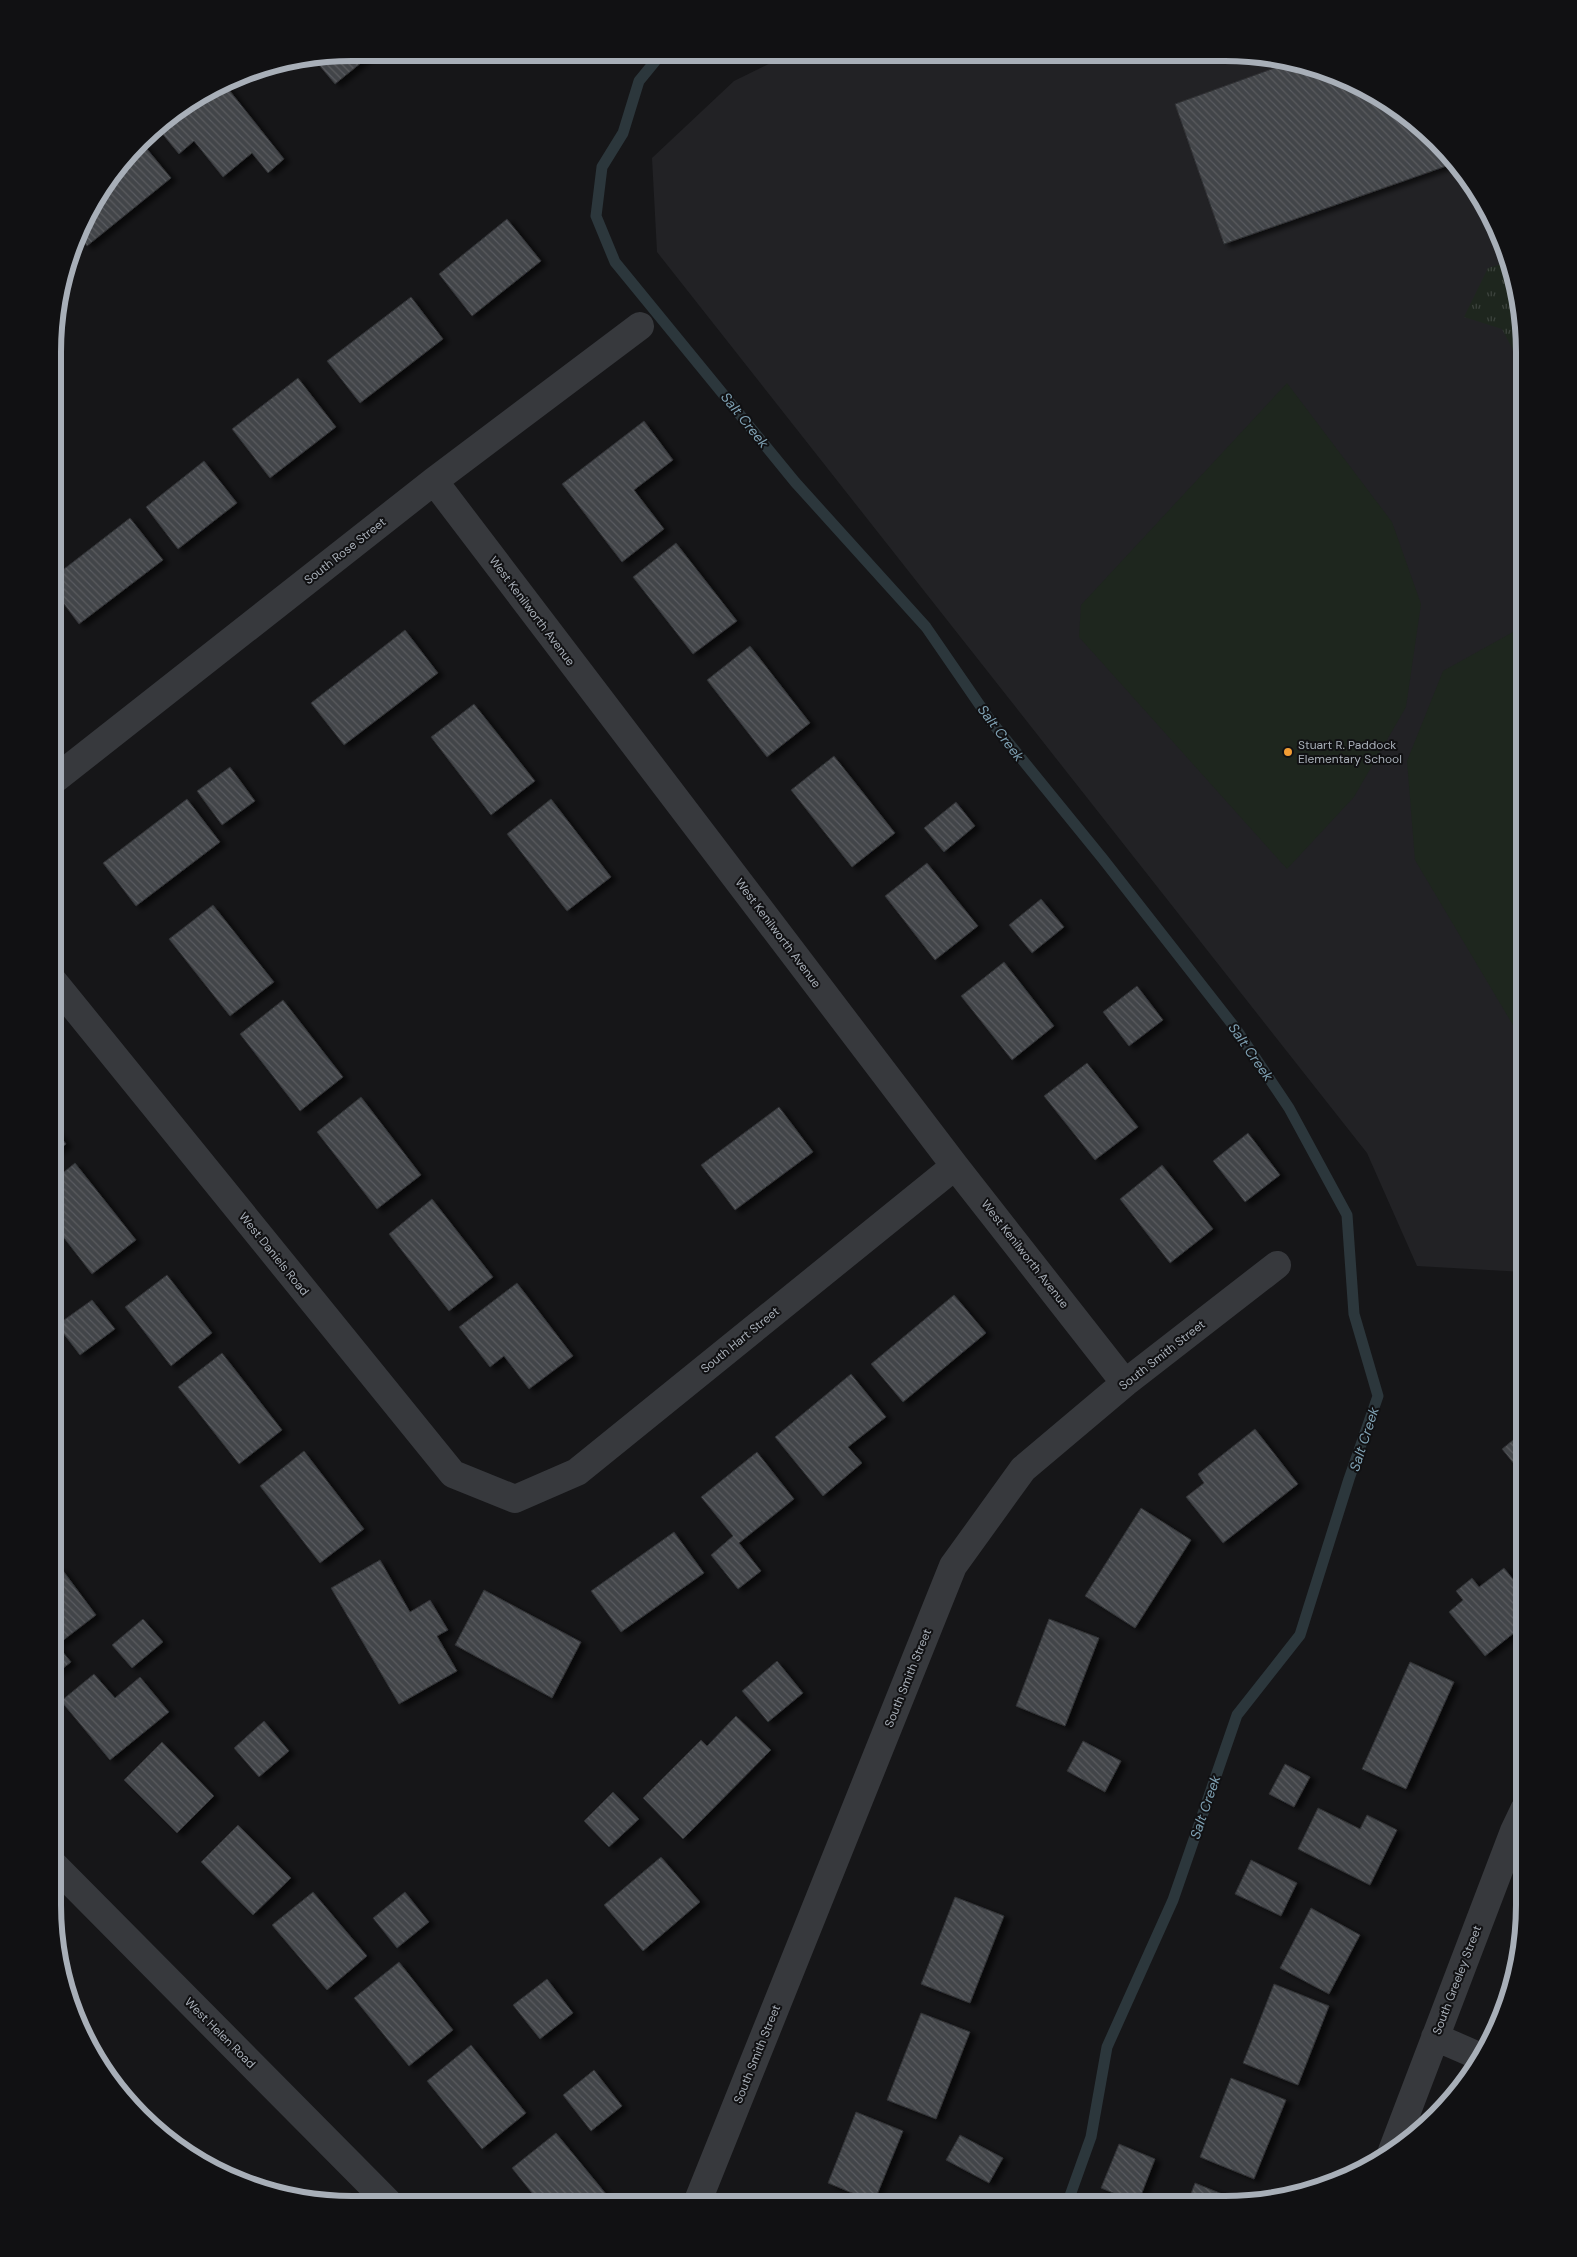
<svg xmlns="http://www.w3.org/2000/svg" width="1577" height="2257" viewBox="0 0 1577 2257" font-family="'DM Sans',sans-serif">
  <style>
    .built { fill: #222225 }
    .park { fill: url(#park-tufts) }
    .garden { fill: #1e261e }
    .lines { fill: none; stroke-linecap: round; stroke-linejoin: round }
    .stream { stroke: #2c373c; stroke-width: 11 }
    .building { fill: url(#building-back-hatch); stroke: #303134; filter: url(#shadow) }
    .minor { stroke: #37393d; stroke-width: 28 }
    .poi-dot { fill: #f29d34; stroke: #111113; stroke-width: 2 }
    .labels { text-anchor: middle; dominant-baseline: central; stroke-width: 4; stroke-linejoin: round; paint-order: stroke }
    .street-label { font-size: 12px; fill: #a8afb8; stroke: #111113 }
    .poi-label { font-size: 12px; fill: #a8afb8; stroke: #111113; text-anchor: start }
    .water-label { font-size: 14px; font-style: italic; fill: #7fa1b3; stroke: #111113 }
    .rim { fill: none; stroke: #a8afb8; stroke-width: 6 }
  </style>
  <defs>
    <pattern id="park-tufts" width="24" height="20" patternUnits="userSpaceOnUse" patternTransform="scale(1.25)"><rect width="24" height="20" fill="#1e261e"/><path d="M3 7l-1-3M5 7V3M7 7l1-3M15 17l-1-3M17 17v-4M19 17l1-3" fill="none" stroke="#3c433d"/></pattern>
    <pattern id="building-back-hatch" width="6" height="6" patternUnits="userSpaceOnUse" patternTransform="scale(1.25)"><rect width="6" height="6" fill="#424448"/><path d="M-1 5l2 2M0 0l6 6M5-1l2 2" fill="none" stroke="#5a5c60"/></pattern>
    <filter id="shadow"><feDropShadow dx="5.5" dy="3" stdDeviation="2.5" flood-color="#0009"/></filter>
  </defs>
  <rect width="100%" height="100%" fill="#161618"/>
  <path class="built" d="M789,54L1264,55L1340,75L1407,114L1462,170L1494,220L1519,293L1524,352V1272L1417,1266L1367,1153L657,252L652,158L734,81Z"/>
  <path class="park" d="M1508,262L1519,293L1524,371L1502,329L1464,317L1488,268Z"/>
  <path class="garden" d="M1287,383L1392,522L1421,604L1406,707L1354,797L1287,869L1079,637L1081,605Z
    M1524,626V1041L1523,1042L1415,860L1407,761L1443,671Z"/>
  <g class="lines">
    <path class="stream" d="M666,53L657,59L639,81L623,133L602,167L596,216L615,262L795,482L926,627L990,720L1103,859L1236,1029L1289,1108L1347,1215L1354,1314L1378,1396L1349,1479L1300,1635L1237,1715L1173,1900L1107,2047L1091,2137L1067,2204"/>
  </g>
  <path class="building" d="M352,53L372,54L335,84L314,59Z
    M1291,62L1340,75L1407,114L1455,163L1224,244L1175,104Z
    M226,86L284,159L268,173L252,153L223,177L194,141L179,154L156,126Z
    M142,143L171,178L87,246L81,237L93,203Z
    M507,219L541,261L472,316L439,274Z
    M411,297L443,339L360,403L327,361Z
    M298,378L336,427L270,478L232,429Z
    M644,421L673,460L634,490L664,529L622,562L562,484Z
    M204,461L237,503L178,549L146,507Z
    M130,518L163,560L79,624L55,592V576Z
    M676,543L737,621L693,654L633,577Z
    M405,630L438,673L344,745L311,703Z
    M750,646L810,723L767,757L707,680Z
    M474,704L535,781L491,815L431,737Z
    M834,756L895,833L852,867L791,790Z
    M230,767L255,801L222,825L197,791Z
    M187,799L220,842L136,906L103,863Z
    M551,799L611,877L567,911L507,834Z
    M956,802L975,826L944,852L924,828Z
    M927,863L978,926L935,960L885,896Z
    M1041,899L1064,927L1032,953L1009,925Z
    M213,905L274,982L230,1016L169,939Z
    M1004,962L1054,1026L1012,1060L961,996Z
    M1137,986L1163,1020L1129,1046L1103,1012Z
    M283,1000L343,1077L300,1111L240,1034Z
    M1087,1063L1138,1127L1095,1160L1044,1096Z
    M361,1097L421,1175L377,1209L317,1132Z
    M779,1107L813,1152L735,1210L701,1165Z
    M54,1128L66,1144L54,1154Z
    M1248,1133L1280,1175L1245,1202L1213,1161Z
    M75,1163L136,1240L92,1274L54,1225V1180Z
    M1162,1165L1213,1229L1170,1263L1120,1199Z
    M432,1199L493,1277L449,1311L389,1234Z
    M167,1275L212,1333L171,1366L125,1307Z
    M517,1283L573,1356L529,1389L504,1356L490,1367L459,1327Z
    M954,1295L986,1333L903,1402L871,1364Z
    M92,1300L115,1329L80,1355L57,1325Z
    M222,1353L282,1430L239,1464L178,1387Z
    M851,1374L886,1417L848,1447L862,1463L823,1496L775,1437Z
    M1255,1429L1298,1484L1223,1543L1186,1497L1204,1483L1198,1474Z
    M1524,1431V1476L1502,1449Z
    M304,1451L364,1529L320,1563L260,1486Z
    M757,1452L794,1499L739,1543L761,1571L738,1589L711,1555L733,1536L701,1497Z
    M1141,1508L1191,1540L1135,1628L1085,1596Z
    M1524,1522V1544L1514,1530Z
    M674,1532L704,1573L621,1632L591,1591Z
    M380,1560L410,1612L430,1600L448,1630L437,1636L457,1671L399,1704L331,1588Z
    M61,1568L96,1615L57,1645L71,1662L53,1676V1575Z
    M1504,1568L1524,1593V1625L1485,1656L1449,1612L1463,1600L1456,1591L1472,1578L1479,1587Z
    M484,1590L581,1642L552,1698L455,1645Z
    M143,1619L163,1642L132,1668L112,1645Z
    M1049,1619L1099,1638L1065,1726L1016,1706Z
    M777,1661L803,1693L768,1722L742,1691Z
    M1410,1662L1454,1682L1406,1789L1362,1769Z
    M94,1674L115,1698L140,1677L169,1712L110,1760L61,1701Z
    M736,1716L771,1750L683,1839L643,1798L701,1740L707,1746Z
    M264,1721L289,1751L259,1777L234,1748Z
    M1083,1741L1121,1761L1105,1792L1067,1771Z
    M162,1742L214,1796L177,1833L124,1780Z
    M1285,1764L1310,1777L1294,1807L1269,1794Z
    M613,1792L639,1819L609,1847L584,1821Z
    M1318,1808L1360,1829L1367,1815L1397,1830L1370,1885L1298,1849Z
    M238,1825L291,1878L253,1915L201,1862Z
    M661,1857L700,1902L643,1951L604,1905Z
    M1251,1860L1297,1883L1281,1916L1235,1894Z
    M313,1892L367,1956L327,1990L272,1925Z
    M405,1892L429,1922L397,1948L373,1918Z
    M955,1897L1004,1916L970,2003L921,1984Z
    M1311,1908L1360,1935L1329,1994L1280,1968Z
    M399,1962L453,2030L409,2066L354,1998Z
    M547,1979L573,2013L540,2039L513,2005Z
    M1274,1984L1329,2006L1298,2085L1243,2063Z
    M921,2013L970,2032L936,2119L887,2100Z
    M471,2045L526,2113L482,2149L427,2081Z
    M594,2070L622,2106L591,2131L563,2095Z
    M1231,2078L1286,2100L1254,2179L1200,2157Z
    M856,2112L903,2131L874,2202L828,2183Z
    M556,2133L611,2200L607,2203H540L512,2168Z
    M960,2135L1003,2158L989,2183L946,2160Z
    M1119,2144L1155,2159L1138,2203L1101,2188Z
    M1195,2183L1244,2203L1187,2204Z"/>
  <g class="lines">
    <path class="minor" d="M434,481L955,1166L1125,1383
      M54,780L434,481L640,326
      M54,982L453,1474L515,1499L577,1472L955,1166
      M53,1864L388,2202
      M1435,2037L1481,2057
      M1392,2151L1514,1831L1524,1810
      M697,2203L953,1566L1023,1469L1125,1383L1277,1265"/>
  </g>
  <circle class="poi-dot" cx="1288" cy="752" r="5"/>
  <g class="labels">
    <g class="street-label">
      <text transform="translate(345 551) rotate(-38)">South Rose Street</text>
      <text transform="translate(532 611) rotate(53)">West Kenilworth Avenue</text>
      <text transform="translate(778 933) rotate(53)">West Kenilworth Avenue</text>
      <text transform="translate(274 1254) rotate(51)">West Daniels Road</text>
      <text transform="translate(1025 1254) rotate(52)">West Kenilworth Avenue</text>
      <text transform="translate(740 1340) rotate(-39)">South Hart Street</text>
      <text transform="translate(1162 1355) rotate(-38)">South Smith Street</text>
      <text transform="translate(908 1678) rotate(-68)">South Smith Street</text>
      <text transform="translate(1457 1980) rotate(-69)">South Greeley Street</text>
      <text transform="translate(220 2033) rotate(45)">West Helen Road</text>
      <text transform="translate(757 2054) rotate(-68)">South Smith Street</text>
    </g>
    <g class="poi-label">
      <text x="1298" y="745">Stuart R. Paddock<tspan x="1298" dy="14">Elementary School</tspan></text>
    </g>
    <g class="water-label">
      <text transform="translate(745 420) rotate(51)">Salt Creek</text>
      <text transform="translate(1001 733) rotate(53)">Salt Creek</text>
      <text transform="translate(1251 1052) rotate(55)">Salt Creek</text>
      <text transform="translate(1364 1439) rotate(-72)">Salt Creek</text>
      <text transform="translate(1205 1807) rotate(-71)">Salt Creek</text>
    </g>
  </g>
  <path d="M0 0H1577V2257H0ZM352 61H1225A291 291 0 0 1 1516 352V1905A291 291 0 0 1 1225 2196H352A291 291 0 0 1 61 1905V352A291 291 0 0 1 352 61Z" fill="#111113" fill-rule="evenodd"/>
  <path class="rim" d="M352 61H1225A291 291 0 0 1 1516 352V1905A291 291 0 0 1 1225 2196H352A291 291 0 0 1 61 1905V352A291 291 0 0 1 352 61Z"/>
</svg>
